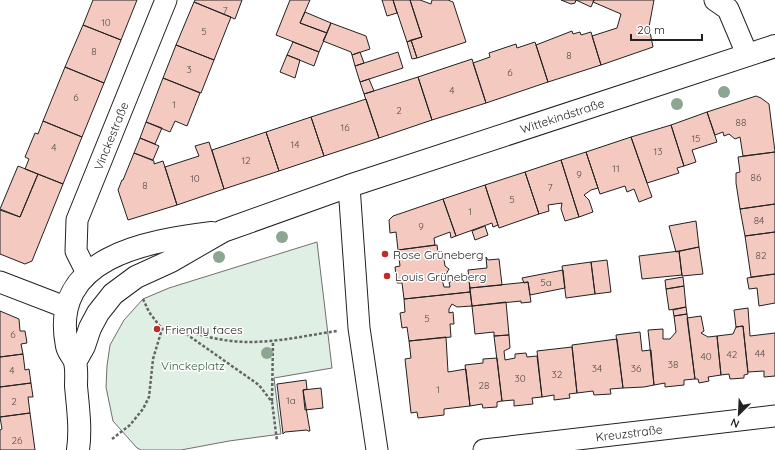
<svg xmlns="http://www.w3.org/2000/svg" width="775" height="450" viewBox="0 0 775 450" font-family="Quicksand,sans-serif">
  <style>
    .green { fill: #e0efe3; stroke: #6f6f6f }
    .building { fill: #f3c9c0; stroke: #222 }
    .lines { fill: none; stroke-linecap: round; stroke-linejoin: round }
    .minor-casing { stroke: #222; stroke-width: 23 }
    .tertiary-casing { stroke: #222; stroke-width: 24 }
    .path { stroke: #646464; stroke-width: 2.5; stroke-dasharray: 3 2; stroke-linecap: butt }
    .minor { stroke: #fff; stroke-width: 21 }
    .tertiary { stroke: #fff; stroke-width: 22 }
    .tree { fill: #8da692 }
    .poi-dot { fill: #c62828; stroke: #fff; stroke-width: 1.5 }
    .labels { text-anchor: middle; dominant-baseline: central; stroke-width: 3; stroke-linejoin: round; paint-order: stroke }
    .number-label { font-size: 10px; fill: #564c4a }
    .street-label { font-size: 12px; fill: #222; stroke: #fff }
    .poi-label { font-size: 12px; fill: #222; stroke: #fff; text-anchor: start }
    .park-label { font-size: 12px; fill: #2f5e38; stroke: #fff }
  </style>
  <rect width="100%" height="100%" fill="#fff"/>
  <path class="green" d="M317,242L332,368L274,378L281,434L229,441L181,450H141L137,448L113,421L106,387L107,366L110,345L124,320L143,299L169,288Z"/>
  <path class="building" d="M93,0H137L121,40L83,25Z
    M195,0H242L235,19L194,2Z
    M290,0H310L300,23L327,33L319,52L276,35Z
    M382,0H393L397,13L387,16Z
    M393,0H410L422,37L407,42Z
    M410,0H420L431,4L432,0H448L453,2L466,42L417,58L411,40L422,37Z
    M561,0H594L591,7L576,0L575,3L571,4Z
    M594,0H654L649,27L653,47L601,65L592,36L617,28L621,14L593,2Z
    M194,2L231,17L214,60L176,45Z
    M305,12L331,23L327,33L300,23Z
    M331,23L366,36L370,49L352,55L351,52L323,41Z
    M83,25L121,40L104,83L65,67Z
    M572,31L573,34L580,32L581,35L591,32L601,65L548,82L536,45Z
    M411,40L417,58L412,59L407,42Z
    M293,42L319,52L314,66L287,55Z
    M535,42L548,82L486,103L473,63L490,57L489,53L516,44L517,48Z
    M176,45L214,60L201,93L163,78Z
    M360,52L364,63L355,66L352,55Z
    M398,52L403,68L360,82L355,66Z
    M287,55L300,60L295,78L280,72Z
    M472,59L486,103L432,120L418,77Z
    M65,67L104,83L82,137L43,121Z
    M418,77L432,120L379,138L364,94Z
    M163,78L200,93L187,126L175,121L170,132L146,122Z
    M369,79L374,91L364,94L360,82Z
    M756,96L761,98L769,104L775,152L743,156L740,137L735,139L729,134L724,136L723,132L715,135L707,112Z
    M366,99L379,138L324,156L311,117Z
    M707,112L717,142L692,150L696,162L684,166L671,125Z
    M311,117L324,156L279,171L266,132Z
    M43,121L82,137L63,184L25,169L29,159L25,157L35,133L38,134Z
    M146,122L162,128L155,144L140,138Z
    M671,125L684,166L677,168L679,173L647,183L631,137Z
    M266,132L279,171L224,189L212,150Z
    M631,137L652,197L639,202L634,189L627,192L625,186L600,194L586,152Z
    M140,138L159,146L153,160L134,153Z
    M209,142L224,189L177,205L165,167L199,156L195,146Z
    M586,152L598,188L591,190L584,195L589,200L593,212L579,217L561,160Z
    M775,152V204L740,209L736,183V173L740,172L738,157Z
    M134,153L154,161V164L163,161L177,205L128,220L118,190L122,180H123Z
    M561,160L579,217L565,221L561,209L562,203L548,205L549,211L539,214L525,172Z
    M18,166L38,174L20,217L0,209Z
    M525,172L539,214L499,228L485,185Z
    M38,174L63,184L32,261L25,264L0,254V210L20,217Z
    M485,185L498,225L493,227L492,223L456,236L443,199Z
    M443,199L456,236L451,238L450,232L434,238L435,245L398,250L396,232L390,233L389,220L393,216Z
    M775,204V232L745,236L740,209Z
    M696,221L699,247L676,252L669,226Z
    M485,226L488,235L475,240L472,231Z
    M775,232V274L751,277L745,236Z
    M437,245L439,260L444,259L445,266L449,269L445,276H441L444,287H450L449,282L469,279L470,292L404,299L402,283H397L395,267L400,266L398,250Z
    M699,247L703,274L682,276L679,251Z
    M679,251L682,275L642,279L639,256Z
    M486,257L488,260L499,259L502,285L470,288L468,270L487,268Z
    M607,260L611,292L595,294L591,262Z
    M591,262L595,294L566,298L562,266Z
    M563,270L565,288L530,295L528,282L524,283L522,278Z
    M775,274V303L759,306L757,288L749,289L747,278Z
    M683,277L684,286L666,289L665,280Z
    M528,282L531,302L521,303V301L472,306L470,288Z
    M684,286L686,307L669,310L666,289Z
    M470,292L472,306L457,307L452,304L449,309V313L453,312L454,324H450L451,337L409,341L407,327L402,328L400,313L405,312L404,299Z
    M506,302L509,335L494,336V332L475,334L472,306Z
    M686,307L687,314L674,316L673,310Z
    M748,308L750,336L775,333V376L764,377V371L748,372L743,326L736,327L734,310Z
    M0,311L19,319L20,331H25L27,343L21,344L23,354L0,357Z
    M687,314L695,379L684,380V385L665,387V383L654,385L648,330L663,329V339H670L676,332L674,316Z
    M701,316L704,331L701,333L708,337L717,336L721,375L708,377L709,381L699,383L698,379H695L687,318Z
    M743,326L748,374L744,375V378L730,379L729,374L721,375L717,336L733,334L736,327Z
    M640,332L642,351L651,350L654,385L644,387L623,388L616,335Z
    M509,335L510,348L504,351L505,360L515,358V354L526,353L527,357L537,356L542,397L532,398L533,404L514,406V400L502,401L494,336Z
    M446,337L448,372L466,369L470,406L444,409V415L418,418L417,412L411,413L405,359L411,358L409,341Z
    M617,339L623,388L610,389L611,394L594,395L593,391L577,393L572,345Z
    M572,347L577,393L569,394L570,398L554,400V395L542,397L537,351Z
    M23,354L25,370L29,369L31,383L0,387V357Z
    M497,358L502,401L497,402V407L483,408L482,404L470,406L465,365L483,363V359Z
    M306,380L307,389L303,390L310,431H308L307,430L285,432L283,434L277,384Z
    M31,383L33,397H28L30,413L0,417V387Z
    M321,388L323,408L305,410L303,390Z
    M30,413L35,450H0V430L2,429L0,417Z"/>
  <g class="lines">
    <defs>
      <path id="minor" d="M715,0L728,9L747,54
        M349,186L359,328L377,450
        M87,273L76,251L77,220L166,0
        M0,282L65,307
        M484,450L775,416"/>
      <path id="tertiary" d="M75,362L84,346L90,328L98,313L113,294L136,277L171,261L223,231L349,186L775,46
        M78,450C81,429 78,408 76,386C76,379 77,370 75,362C73,356 68,352 67,346C49,257 147,241 212,233"/>
    </defs>
    <use href="#minor" class="minor-casing"/>
    <use href="#tertiary" class="tertiary-casing"/>
    <path class="path" d="M143,299L149,312L162,329
      M182,331L259,385L272,402L277,441
      M272,401L273,341
      M112,439L130,425L143,409L149,397L153,359L162,329C187,329 208,339 232,341C267,345 302,336 337,331"/>
    <use href="#minor" class="minor"/>
    <use href="#tertiary" class="tertiary"/>
  </g>
  <g class="tree">
    <circle cx="724" cy="92" r="6"/>
    <circle cx="677" cy="104" r="6"/>
    <circle cx="282" cy="237" r="6"/>
    <circle cx="219" cy="257" r="6"/>
    <circle cx="267" cy="353" r="6"/>
  </g>
  <g class="poi-dot">
    <circle cx="385" cy="254" r="4"/>
    <circle cx="387" cy="276" r="4"/>
    <circle cx="157" cy="329" r="4"/>
  </g>
  <g class="labels">
    <g class="number-label">
      <text x="225" y="10">7</text>
      <text x="106" y="22">10</text>
      <text x="204" y="31">5</text>
      <text x="94" y="51">8</text>
      <text x="569" y="55">8</text>
      <text x="189" y="69">3</text>
      <text x="510" y="72">6</text>
      <text x="452" y="90">4</text>
      <text x="76" y="97">6</text>
      <text x="174" y="104">1</text>
      <text x="399" y="110">2</text>
      <text x="741" y="122">88</text>
      <text x="345" y="127">16</text>
      <text x="696" y="138">15</text>
      <text x="295" y="144">14</text>
      <text x="54" y="147">4</text>
      <text x="658" y="151">13</text>
      <text x="246" y="160">12</text>
      <text x="616" y="168">11</text>
      <text x="579" y="174">9</text>
      <text x="756" y="177">86</text>
      <text x="195" y="178">10</text>
      <text x="145" y="185">8</text>
      <text x="550" y="187">7</text>
      <text x="512" y="199">5</text>
      <text x="470" y="211">1</text>
      <text x="759" y="220">84</text>
      <text x="421" y="226">9</text>
      <text x="761" y="255">82</text>
      <text x="546" y="282">5a</text>
      <text x="427" y="318">5</text>
      <text x="13" y="334">6</text>
      <text x="760" y="353">44</text>
      <text x="732" y="354">42</text>
      <text x="706" y="356">40</text>
      <text x="673" y="364">38</text>
      <text x="597" y="368">34</text>
      <text x="636" y="368">36</text>
      <text x="12" y="370">4</text>
      <text x="557" y="374">32</text>
      <text x="520" y="378">30</text>
      <text x="484" y="385">28</text>
      <text x="438" y="389">1</text>
      <text x="291" y="400">1a</text>
      <text x="14" y="401">2</text>
      <text x="17" y="440">26</text>
    </g>
    <g class="street-label">
      <text transform="translate(562 116) rotate(-18)">Wittekindstraße</text>
      <text transform="translate(111 136) rotate(-68)">Vinckestraße</text>
      <text transform="translate(629 433) rotate(-7)">Kreuzstraße</text>
    </g>
    <g class="poi-label">
      <text x="393" y="254">Rose Grüneberg</text>
      <text x="395" y="276">Louis Grüneberg</text>
      <text x="165" y="329">Friendly faces</text>
    </g>
    <g class="park-label">
      <text x="193" y="365">Vinckeplatz</text>
    </g>
  </g>
  <g transform="translate(739 414) rotate(204)" stroke="#ffffff" stroke-width="3" paint-order="stroke">
  <path d="M0-3L7 15L0 10L-7 15Z" fill="#222222"/>
  <text y="-6" font-size="11" font-weight="bold" text-anchor="middle" fill="#222222">N</text>
  </g>
  <path d="M631 34v6h71v-6" fill="none" stroke="#222222" stroke-width="2"/>
  <text x="637" y="34" font-size="12" fill="#222222" stroke="#ffffff" stroke-width="3" paint-order="stroke">20 m</text>
</svg>
